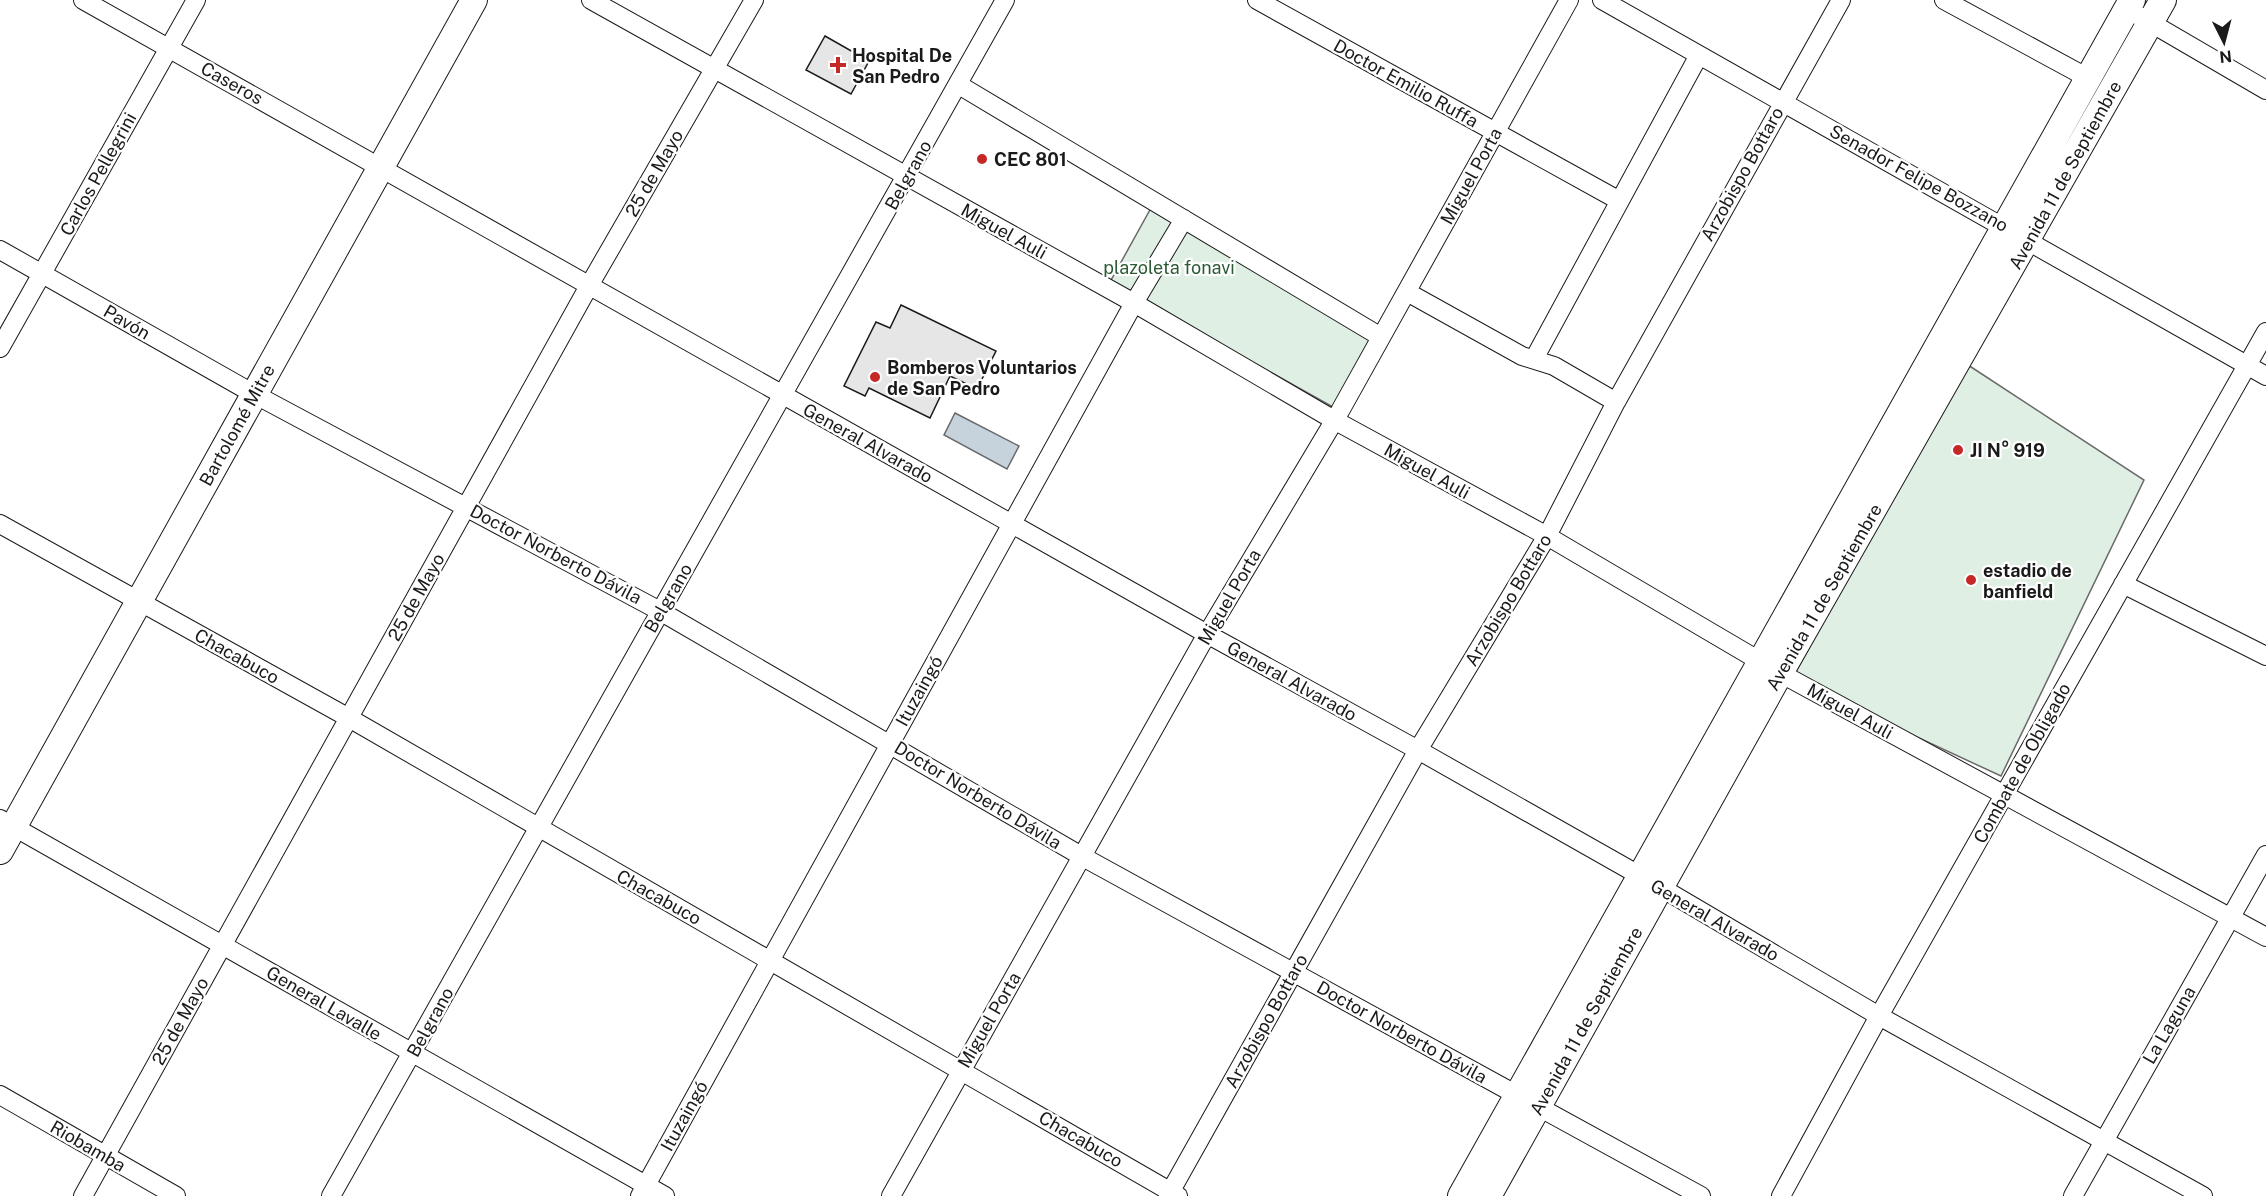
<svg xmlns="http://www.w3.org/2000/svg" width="2266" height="1196" viewBox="0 0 2266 1196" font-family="'Public Sans',sans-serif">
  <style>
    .green { fill: #e0efe3; stroke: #6a6a6a; stroke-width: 1.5 }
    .water { fill: #c6d2dc; stroke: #6a6a6a; stroke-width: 1.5 }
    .building { fill: #e6e6e6; stroke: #1a1a1a; stroke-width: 1.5 }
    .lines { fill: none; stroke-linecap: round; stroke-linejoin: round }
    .street-casing { stroke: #1a1a1a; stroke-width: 20 }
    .secondary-casing { stroke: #1a1a1a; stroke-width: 28 }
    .street { stroke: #fff; stroke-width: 18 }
    .secondary { stroke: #fff; stroke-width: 26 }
    .poi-dot { fill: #c62828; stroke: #fff; stroke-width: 2 }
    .labels { text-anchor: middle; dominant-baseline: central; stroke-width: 4.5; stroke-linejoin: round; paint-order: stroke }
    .poi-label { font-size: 18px; font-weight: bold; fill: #1a1a1a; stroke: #fff; text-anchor: start }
    .street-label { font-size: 18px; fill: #1a1a1a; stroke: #fff }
    .park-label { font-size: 18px; fill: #2b5a34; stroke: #fff }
  </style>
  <rect width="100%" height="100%" fill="#fff"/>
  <path class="green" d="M1151,208L1374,337L1340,411L1110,282Z
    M1965,363L2144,480L2001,776L1792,679Z"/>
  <path class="water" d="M955,413L1019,446L1007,469L944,435Z"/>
  <path class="building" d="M825,36L869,61L851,94L806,70Z
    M901,305L996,351L977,389L950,376L930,418L869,388L865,396L844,386L876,322L890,328Z"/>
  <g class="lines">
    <defs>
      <path id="street" d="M83,0L1207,634L1418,750L1660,887L1879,1016L2203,1196
        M591,0L1134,303L1334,420L1547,536L1780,673L2266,937
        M1257,0L1618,200
        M1602,0L2266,376
        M1944,0L2088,78
        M2127,9L2266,90
        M959,85L1381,337
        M0,250L254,394L660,611L1083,857L1701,1196
        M1407,292L1522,356L1554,366L1616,402
        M0,348L196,0
        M1534,359L1699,55
        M0,524L349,718L1178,1196
        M2123,584L2266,656
        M0,819L665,1196
        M0,1095L176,1196
        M83,1196L590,284L754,0
        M331,1196L1005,0
        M640,1196L1134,303L1184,219
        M891,1196L1207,634L1340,411L1569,0
        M1168,1196L1418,750L1547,536L1616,402L1841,0
        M1781,1196L1879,1016L2266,332
        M2073,1196L2266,855"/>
      <path id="secondary" d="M0,851L474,0
        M1461,1196L2132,0
        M1488,1196L1780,673L2163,0"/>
    </defs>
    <use href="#street" class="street-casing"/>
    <use href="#secondary" class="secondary-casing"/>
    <use href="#street" class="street"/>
    <use href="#secondary" class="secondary"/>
  </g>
  <g class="poi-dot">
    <path d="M835 56h6v6h6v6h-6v6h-6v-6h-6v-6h6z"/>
    <circle cx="982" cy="159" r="6"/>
    <circle cx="875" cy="377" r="6"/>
    <circle cx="1958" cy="450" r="6"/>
    <circle cx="1971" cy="580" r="6"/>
  </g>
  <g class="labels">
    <g class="poi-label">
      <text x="852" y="55">Hospital De<tspan x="852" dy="21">San Pedro</tspan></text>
      <text x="994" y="159">CEC 801</text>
      <text x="887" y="367">Bomberos Voluntarios<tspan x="887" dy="21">de San Pedro</tspan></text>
      <text x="1970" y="450">JI N° 919</text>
      <text x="1983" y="570">estadio de<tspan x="1983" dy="21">banfield</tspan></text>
    </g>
    <g class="street-label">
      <text transform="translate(232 83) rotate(29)">Caseros</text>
      <text transform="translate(1406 83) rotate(29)">Doctor Emilio Ruffa</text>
      <text transform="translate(654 173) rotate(-60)">25 de Mayo</text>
      <text transform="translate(98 174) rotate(-61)">Carlos Pellegrini</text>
      <text transform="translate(1742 174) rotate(-61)">Arzobispo Bottaro</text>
      <text transform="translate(908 175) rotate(-61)">Belgrano</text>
      <text transform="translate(2065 175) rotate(-61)">Avenida 11 de Septiembre</text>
      <text transform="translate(1471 176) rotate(-61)">Miguel Porta</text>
      <text transform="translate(1919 178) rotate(29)">Senador Felipe Bozzano</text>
      <text transform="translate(1004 231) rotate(29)">Miguel Auli</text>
      <text transform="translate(127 322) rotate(30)">Pavón</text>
      <text transform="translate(237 425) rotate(-61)">Bartolomé Mitre</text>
      <text transform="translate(868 443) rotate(29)">General Alvarado</text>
      <text transform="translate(1427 471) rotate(29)">Miguel Auli</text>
      <text transform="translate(556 554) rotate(28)">Doctor Norberto Dávila</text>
      <text transform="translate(416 597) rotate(-61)">25 de Mayo</text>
      <text transform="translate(1229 597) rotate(-60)">Miguel Porta</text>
      <text transform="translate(1824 597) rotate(-60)">Avenida 11 de Septiembre</text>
      <text transform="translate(668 598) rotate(-60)">Belgrano</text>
      <text transform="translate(1508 600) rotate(-59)">Arzobispo Bottaro</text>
      <text transform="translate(237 656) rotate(29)">Chacabuco</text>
      <text transform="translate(1292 681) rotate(29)">General Alvarado</text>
      <text transform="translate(919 691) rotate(-61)">Ituzaingó</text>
      <text transform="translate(1850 711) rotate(29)">Miguel Auli</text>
      <text transform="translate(2022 763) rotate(-61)">Combate de Obligado</text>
      <text transform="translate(978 795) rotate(31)">Doctor Norberto Dávila</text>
      <text transform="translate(659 897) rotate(29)">Chacabuco</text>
      <text transform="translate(1715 920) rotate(30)">General Alvarado</text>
      <text transform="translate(324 1003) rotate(30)">General Lavalle</text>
      <text transform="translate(989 1020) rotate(-60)">Miguel Porta</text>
      <text transform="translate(180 1021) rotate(-61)">25 de Mayo</text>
      <text transform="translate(1266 1021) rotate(-61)">Arzobispo Bottaro</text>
      <text transform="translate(1586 1021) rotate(-61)">Avenida 11 de Septiembre</text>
      <text transform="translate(430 1022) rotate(-61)">Belgrano</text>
      <text transform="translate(2169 1025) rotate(-60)">La Laguna</text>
      <text transform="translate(1402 1032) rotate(29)">Doctor Norberto Dávila</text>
      <text transform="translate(684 1116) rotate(-61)">Ituzaingó</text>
      <text transform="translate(1081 1139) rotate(30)">Chacabuco</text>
      <text transform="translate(88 1146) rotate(30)">Riobamba</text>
    </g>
    <g class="park-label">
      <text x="1169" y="267">plazoleta fonavi</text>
    </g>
  </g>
  <g transform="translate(2224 42) rotate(174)" stroke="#ffffff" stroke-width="4.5" paint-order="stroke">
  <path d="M0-4.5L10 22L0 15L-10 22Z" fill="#1a1a1a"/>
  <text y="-9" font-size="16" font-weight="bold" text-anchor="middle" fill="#1a1a1a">N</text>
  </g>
</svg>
